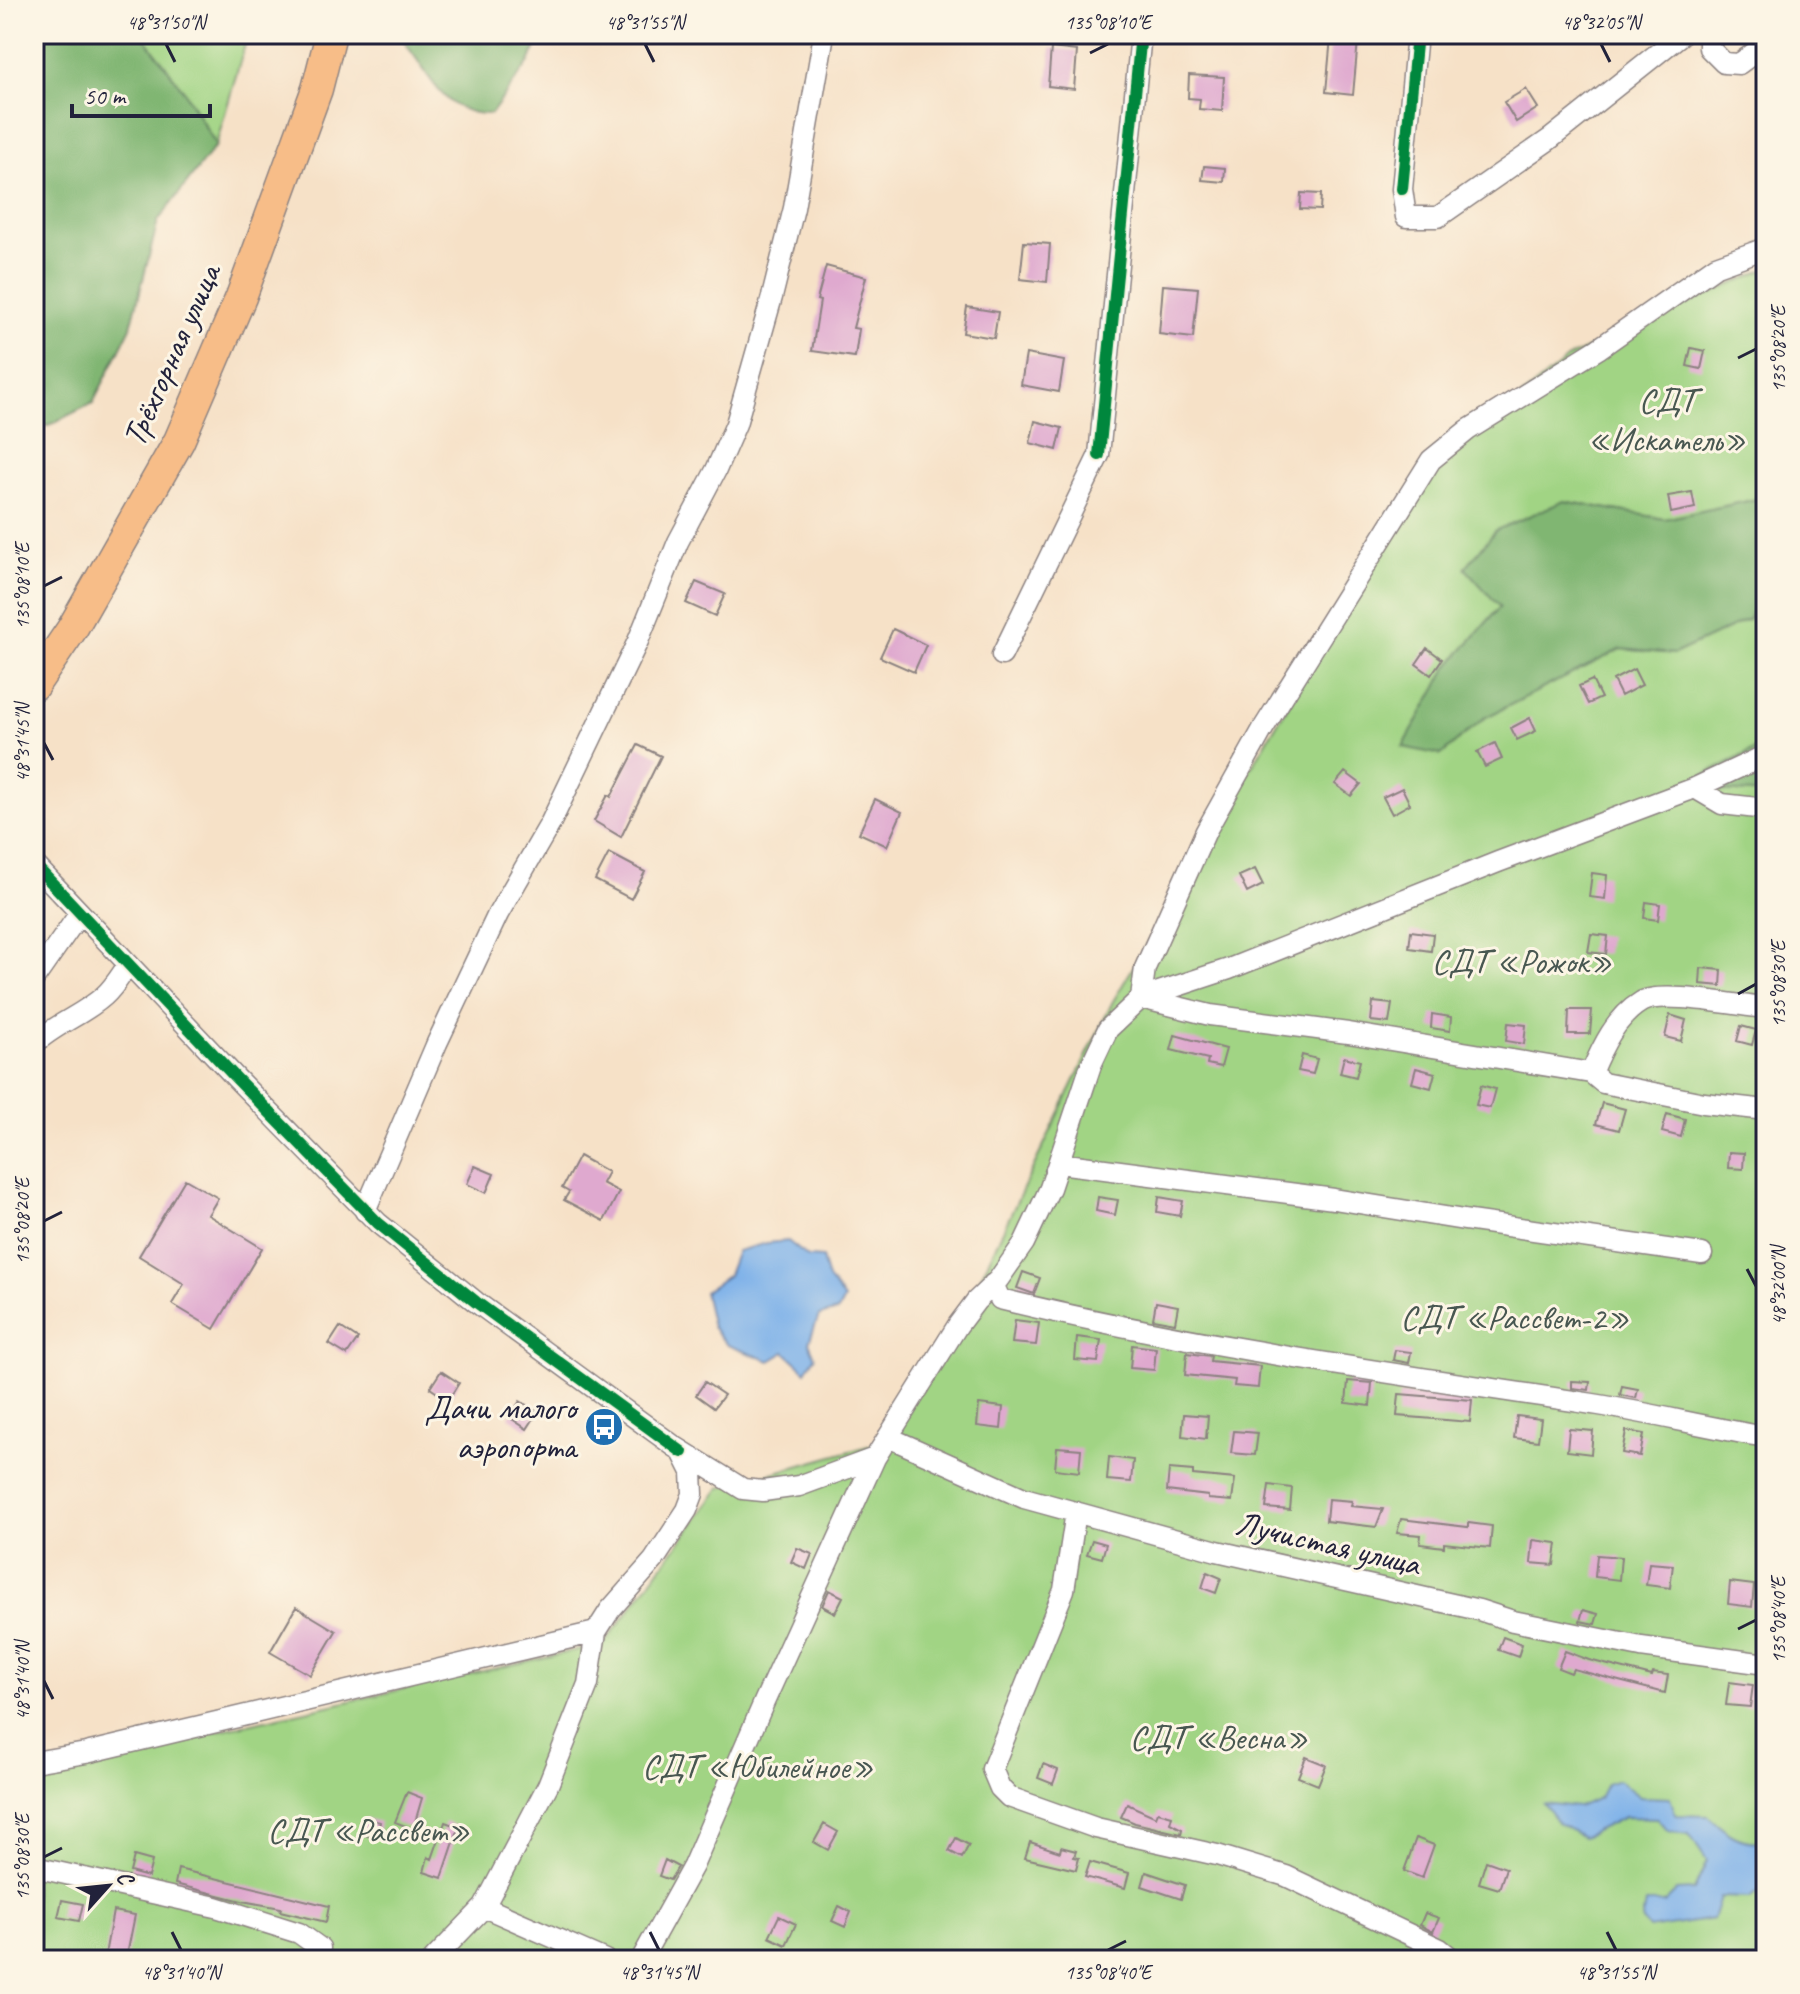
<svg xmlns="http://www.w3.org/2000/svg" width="1800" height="1994" viewBox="0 0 1800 1994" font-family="Caveat,sans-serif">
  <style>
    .green { fill: #a1d484; stroke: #627b60; stroke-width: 2 }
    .forest { fill: #80b672; stroke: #516c56; stroke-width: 2 }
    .water { fill: #7bb0e9; stroke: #4e6992; stroke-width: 2 }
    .building { fill: #dfa9cf }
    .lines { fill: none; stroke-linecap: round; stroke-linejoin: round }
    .minor-casing { stroke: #8c8281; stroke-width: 23 }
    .highway-casing { stroke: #8c8281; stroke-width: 33 }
    .minor { stroke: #fff; stroke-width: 20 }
    .highway { stroke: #f7bd88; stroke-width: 30 }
    .cycleway-casing { stroke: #fcf5e5; stroke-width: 17 }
    .cycleway { stroke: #00873e; stroke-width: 12 }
    .ticks { fill: none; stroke: #22223b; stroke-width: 3 }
    .labels { text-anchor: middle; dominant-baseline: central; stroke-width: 6; stroke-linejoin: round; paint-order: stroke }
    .street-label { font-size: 34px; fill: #22223b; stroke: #fcf5e5 }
    .park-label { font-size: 34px; fill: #485751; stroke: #fcf5e5 }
    .poi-label { font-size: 34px; fill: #22223b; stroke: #fcf5e5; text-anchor: end }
    .neatline { fill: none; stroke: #22223b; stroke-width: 3 }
    .ticks-label { font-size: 20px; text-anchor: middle; fill: #22223b }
  </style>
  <rect width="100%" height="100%" fill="#fcf5e5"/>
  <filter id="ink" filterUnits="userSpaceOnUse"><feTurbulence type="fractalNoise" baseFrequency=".0125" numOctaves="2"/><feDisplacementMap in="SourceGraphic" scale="16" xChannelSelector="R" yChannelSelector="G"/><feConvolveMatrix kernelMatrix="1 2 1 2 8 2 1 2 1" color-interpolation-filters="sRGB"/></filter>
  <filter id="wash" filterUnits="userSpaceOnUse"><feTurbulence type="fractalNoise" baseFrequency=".006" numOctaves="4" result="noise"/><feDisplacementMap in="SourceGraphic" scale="32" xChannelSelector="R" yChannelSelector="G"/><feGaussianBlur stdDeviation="1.8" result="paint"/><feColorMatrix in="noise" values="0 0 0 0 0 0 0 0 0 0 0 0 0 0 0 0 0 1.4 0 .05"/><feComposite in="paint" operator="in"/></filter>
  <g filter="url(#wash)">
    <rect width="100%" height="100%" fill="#f6e1c7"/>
    <path class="green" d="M142,34H248L216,145L184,91Z
      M1766,269V497L1665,519L1564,501L1500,607L1447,668L1441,755L1484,718L1621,649L1674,654L1749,619L1766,579V744L1678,788L1766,794V1960H34V1772L604,1644L720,1488L886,1441L975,1289L1112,1003L1423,477L1571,356Z"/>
    <path class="forest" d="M34,34H142L184,91L216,145L158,221L131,327L93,403L47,426L34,419Z
      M400,34H542L529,62L491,114C452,115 438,91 418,61C412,52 405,44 400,34Z
      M1766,497V579L1749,619L1674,654L1621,649L1484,718L1441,755L1403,747L1447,668L1500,607L1465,568L1496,530L1564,501L1665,519Z
      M1766,744V794L1677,788Z"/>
    <path class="water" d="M788,1241L808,1257L822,1258L828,1279L844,1299L838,1311L819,1316L809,1342L815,1357L806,1371L785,1352L770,1361L727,1345L712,1327L704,1292L728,1275L737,1251L767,1243Z
      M1618,1780L1640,1797L1670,1798L1676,1815L1708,1816C1725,1832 1742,1846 1766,1840V1887L1749,1898L1720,1897L1713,1919L1649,1929L1642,1919L1645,1903H1664L1676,1891L1694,1890L1707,1861L1689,1834L1668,1831L1657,1818L1624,1817L1583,1837L1558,1823L1543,1803L1578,1807L1599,1798L1606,1784Z"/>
    <g id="blocks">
      <path class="building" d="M1331,37L1358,40L1353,95L1326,92Z
        M1051,48L1077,51L1074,89L1048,86Z
        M1189,75L1224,77L1222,111L1199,109L1200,99L1188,98Z
        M1526,89L1538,108L1516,122L1504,102Z
        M1204,166L1225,168L1224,182L1202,180Z
        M1301,193L1321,194L1320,210L1300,209Z
        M1024,242L1050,244L1047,282L1020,279Z
        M826,266L866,277L853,328L859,329L855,357L812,351L820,301L817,300Z
        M1163,285L1198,288L1193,338L1159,334Z
        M967,307L998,312L994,338L963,333Z
        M1691,348L1705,351L1701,369L1687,366Z
        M1026,354L1064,361L1059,392L1021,385Z
        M1035,421L1062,428L1057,450L1030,443Z
        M1692,492L1695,508L1671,513L1668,496Z
        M696,582L725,594L715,616L686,603Z
        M893,629L926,645L914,672L880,657Z
        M1427,648L1442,659L1431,675L1416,664Z
        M1634,669L1642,685L1621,696L1613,680Z
        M1592,680L1601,698L1588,704L1579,686Z
        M1530,718L1536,731L1517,740L1511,728Z
        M1495,743L1502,759L1485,767L1477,752Z
        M638,745L661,756L621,837L594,821L608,795L611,797Z
        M1345,772L1361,784L1351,796L1335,784Z
        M1402,788L1410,804L1392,814L1383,797Z
        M875,799L902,812L887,846L859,833Z
        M609,853L645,872L631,899L595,880Z
        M1255,869L1263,885L1247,893L1239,876Z
        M1592,873L1607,875L1605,899L1589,897Z
        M1646,902L1660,904L1658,920L1644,918Z
        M1411,931L1433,934L1431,951L1409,948Z
        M1591,934L1608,936L1606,954L1588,952Z
        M1701,968L1722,970L1721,986L1700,984Z
        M1373,1002L1392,1004L1389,1023L1371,1021Z
        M1569,1010H1592L1590,1034H1568Z
        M1432,1014L1451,1017L1450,1031L1431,1028Z
        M1670,1015L1686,1020L1681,1041L1665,1037Z
        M1508,1023L1526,1025L1524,1044L1506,1041Z
        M1741,1026L1756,1030L1752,1045L1737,1041Z
        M1175,1035L1226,1049L1221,1067L1207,1064L1208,1059L1171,1050Z
        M1302,1055L1317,1059L1313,1074L1298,1071Z
        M1344,1057L1360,1061L1356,1077L1340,1073Z
        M1416,1068L1435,1073L1431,1088L1412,1083Z
        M1481,1085L1495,1089L1490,1108L1476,1105Z
        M1602,1103L1625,1109L1619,1130L1596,1124Z
        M1667,1114L1685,1119L1681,1137L1662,1132Z
        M1729,1152L1744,1153L1743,1169L1728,1168Z
        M579,1156L608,1172L602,1183L619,1192L604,1221L564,1200L569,1192L562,1188Z
        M475,1166L494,1174L486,1193L467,1184Z
        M185,1179L218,1198L208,1215L262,1248L214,1329L172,1304L184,1284L139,1256Z
        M1098,1197L1118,1200L1115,1215L1096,1211Z
        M1159,1197L1183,1201L1180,1216L1157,1212Z
        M1023,1272L1040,1278L1034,1294L1017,1288Z
        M1156,1302L1178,1306L1175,1323L1153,1319Z
        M1015,1320L1039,1323L1036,1345L1012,1343Z
        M340,1327L358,1339L347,1355L329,1344Z
        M1077,1337L1101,1340L1098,1362L1075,1360Z
        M1132,1345L1156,1348L1154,1370L1130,1368Z
        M1395,1350L1411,1352L1409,1363L1393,1360Z
        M1187,1353L1211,1356L1210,1361L1260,1366L1258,1388L1234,1386L1235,1380L1185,1375Z
        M441,1371L459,1383L448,1400L430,1388Z
        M1348,1381L1372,1383L1370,1406L1346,1403Z
        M1572,1381L1590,1382L1589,1390L1572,1388Z
        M705,1382L724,1395L714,1408L696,1395Z
        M1622,1386L1638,1389L1636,1398L1620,1395Z
        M1399,1394L1472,1400L1470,1422L1397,1416Z
        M520,1401L538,1412L527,1429L509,1417Z
        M979,1404L1003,1407L1001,1429L977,1426Z
        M1184,1414L1208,1416L1206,1439L1182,1436Z
        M1517,1416L1541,1419L1538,1441L1514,1438Z
        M1569,1429L1593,1431L1591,1454L1567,1451Z
        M1234,1431L1258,1433L1255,1455L1231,1453Z
        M1626,1431L1644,1434L1640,1456L1622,1453Z
        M1057,1447L1081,1449L1079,1472L1055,1469Z
        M1109,1457L1133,1460L1131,1482L1107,1480Z
        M1169,1469L1193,1471V1475L1235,1479L1232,1501L1208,1499V1496L1167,1491Z
        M1269,1485L1292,1488L1290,1510L1266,1508Z
        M1328,1499L1352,1501L1351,1506L1383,1509L1376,1527L1326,1521Z
        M1401,1519L1468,1527V1523L1492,1526L1490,1548L1444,1543V1547L1420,1544L1421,1535L1397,1533Z
        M1092,1540L1106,1544L1102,1558L1087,1554Z
        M1533,1540L1557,1543L1554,1565L1531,1563Z
        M797,1548L812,1554L806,1569L791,1562Z
        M1597,1555L1621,1557L1619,1580L1595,1577Z
        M1649,1563L1673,1565L1670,1588L1646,1585Z
        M1207,1572L1221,1578L1216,1593L1202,1588Z
        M1730,1582L1754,1585L1752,1607L1728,1604Z
        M829,1590L843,1597L835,1613L822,1606Z
        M296,1607L336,1631L310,1675L270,1652Z
        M1583,1610L1598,1614L1595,1624L1580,1621Z
        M1503,1637L1522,1644L1518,1657L1498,1650Z
        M1565,1651L1589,1660L1652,1676L1653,1673L1668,1675L1665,1693L1573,1669L1571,1673L1558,1668Z
        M1729,1682L1753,1685L1750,1707L1726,1705Z
        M1306,1757L1326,1765L1318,1785L1298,1777Z
        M1043,1764L1058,1770L1053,1784L1038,1778Z
        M407,1792L422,1798L413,1829L395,1822Z
        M1127,1804L1156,1817L1158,1812L1172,1816L1170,1823L1182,1829L1181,1834L1135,1823L1121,1817Z
        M364,1818L380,1822L377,1838L360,1834Z
        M445,1822L459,1827L442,1878L424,1872L428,1857L432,1859Z
        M824,1824L838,1832L828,1850L814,1842Z
        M956,1838L969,1845L962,1858L949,1851Z
        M1416,1838L1434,1845L1422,1878L1404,1871Z
        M1030,1842L1060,1852L1061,1847L1076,1851L1074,1857L1079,1858L1076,1870L1025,1858Z
        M134,1856L152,1861L148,1877L130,1872Z
        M665,1860L678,1867L670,1880L659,1876Z
        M1486,1861L1506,1868L1499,1889L1479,1883Z
        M1090,1862L1129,1873L1125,1888L1085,1877Z
        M178,1869L329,1906L326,1922L280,1911L281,1908L242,1901L175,1884Z
        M1146,1872L1185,1885L1181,1899L1142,1886Z
        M62,1900L83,1904L79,1921L58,1917Z
        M839,1906L851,1912L845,1927L832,1921Z
        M113,1911L135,1915L126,1960H104Z
        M1425,1913L1439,1918L1433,1932L1420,1925Z
        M779,1916L796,1924L786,1945L769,1937Z"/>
    </g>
  </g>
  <g filter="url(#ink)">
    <use href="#blocks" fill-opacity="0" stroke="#8c8281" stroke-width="2"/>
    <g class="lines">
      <defs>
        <path id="minor" d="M1417,34L1402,189L1406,217H1438L1550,139L1682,34
          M1709,34V48L1724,63L1739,64L1766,44
          M1002,655L1099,455L1141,34
          M1695,788L1766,755
          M34,864L236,1078L378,1223L476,1302L674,1446L743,1489L763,1491L799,1486L875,1458L958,1325L976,1301L998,1280L1024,1243L1050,1188L1091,1065L1108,1029L1141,998L1229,969L1498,862L1695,788L1722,804L1766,809
          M34,979L80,913
          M1141,998L1145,968L1206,831L1264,727L1431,460L1468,430L1598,349L1716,266L1766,248
          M1141,998L1210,1015L1348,1033L1591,1073L1603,1083L1704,1103L1766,1110
          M34,1044C55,1024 83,1015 104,996C114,987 121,975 128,965
          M1591,1073C1602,1047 1616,1017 1641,1002C1661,990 1739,1006 1766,1008
          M1059,1163L1334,1199L1464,1220L1702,1254
          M365,1211L437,1043L498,914L550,824L638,641L678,542L716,470L736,424L772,297L794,208L824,34
          M993,1284L1000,1299C1197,1347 1399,1374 1599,1405C1655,1414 1710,1428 1766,1437
          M888,1437L1024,1498L1217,1551L1479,1610L1513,1621L1641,1647L1766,1664
          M1076,1512L1064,1590L992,1769L1000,1788L1009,1797L1096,1828L1217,1855L1286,1876L1440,1949L1454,1960
          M34,1762L86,1753L596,1632L610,1610L654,1560L687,1510L693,1494L692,1472L682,1452
          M34,1867L216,1907L299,1933L320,1948L319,1960
          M484,1907L605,1960
          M433,1960L484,1907L548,1785L588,1684L596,1632
          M641,1960L693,1866L765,1700L875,1458"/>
        <path id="highway" d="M34,685L72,629L179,441L241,297L317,89L331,34"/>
      </defs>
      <use href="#minor" class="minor-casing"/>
      <use href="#highway" class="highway-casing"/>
      <use href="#minor" class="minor"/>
      <use href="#highway" class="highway"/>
      <defs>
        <path id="cycleway" d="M1402,189L1417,34
          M1099,455L1141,34
          M34,864L236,1078L378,1223L476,1302L682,1452"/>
      </defs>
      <use href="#cycleway" class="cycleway-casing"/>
      <use href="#cycleway" class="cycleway"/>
    </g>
  </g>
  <path class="ticks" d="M166,44L175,62M645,44L654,62M1601,44L1610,62M1090,53L1108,44M1738,358L1756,349M44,586L62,577M44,743L53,760M1738,994L1756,984M44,1221L62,1212M1747,1269L1756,1286M1738,1629L1756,1620M44,1681L53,1699M44,1857L62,1848M172,1932L181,1950M650,1932L659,1950M1607,1932L1616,1950M1108,1950L1126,1941"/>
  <defs>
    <symbol id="bus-disc" viewBox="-11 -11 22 22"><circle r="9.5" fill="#1f6fb2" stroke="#fcf5e5"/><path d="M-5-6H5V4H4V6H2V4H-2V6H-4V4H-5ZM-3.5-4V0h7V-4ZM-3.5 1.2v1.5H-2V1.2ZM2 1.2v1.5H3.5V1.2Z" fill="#fff"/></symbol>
  </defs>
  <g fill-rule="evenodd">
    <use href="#bus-disc" x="582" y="1405" width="44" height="44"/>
  </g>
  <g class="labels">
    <g class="street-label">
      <text transform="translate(171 355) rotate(-66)">Трёхгорная улица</text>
      <text transform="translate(1328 1543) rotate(13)">Лучистая улица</text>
    </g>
    <g class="park-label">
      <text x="1667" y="400">СДТ<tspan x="1667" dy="39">«Искатель»</tspan></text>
      <text x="1522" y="961">СДТ «Рожок»</text>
      <text x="1515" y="1317">СДТ «Рассвет-2»</text>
      <text x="1219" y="1737">СДТ «Весна»</text>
      <text x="758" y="1766">СДТ «Юбилейное»</text>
      <text x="369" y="1830">СДТ «Рассвет»</text>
    </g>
    <g class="poi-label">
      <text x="576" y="1407">Дачи малого<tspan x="576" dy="39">аэропорта</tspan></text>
    </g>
  </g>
  <rect width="1800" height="1994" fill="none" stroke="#fcf5e5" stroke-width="88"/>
  <g transform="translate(108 1886) rotate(63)" stroke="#fcf5e5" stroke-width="6" paint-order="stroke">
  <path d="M0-6L14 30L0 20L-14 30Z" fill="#22223b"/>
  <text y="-12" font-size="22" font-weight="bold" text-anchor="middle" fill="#22223b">С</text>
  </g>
  <path d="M72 104v12h138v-12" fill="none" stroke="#22223b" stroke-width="4"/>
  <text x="84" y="104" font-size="24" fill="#22223b" stroke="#fcf5e5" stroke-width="6" paint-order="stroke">50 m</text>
  <rect x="44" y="44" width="1712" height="1906" class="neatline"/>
  <g class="ticks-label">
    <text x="166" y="29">48°31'50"N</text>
    <text x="645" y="29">48°31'55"N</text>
    <text x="1108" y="29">135°08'10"E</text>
    <text x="1601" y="29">48°32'05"N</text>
    <text transform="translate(1778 349) rotate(-90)" y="7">135°08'20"E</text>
    <text transform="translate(22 586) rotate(-90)" y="7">135°08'10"E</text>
    <text transform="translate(22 743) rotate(-90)" y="7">48°31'45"N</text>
    <text transform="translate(1778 984) rotate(-90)" y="7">135°08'30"E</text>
    <text transform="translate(22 1221) rotate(-90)" y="7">135°08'20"E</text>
    <text transform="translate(1778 1286) rotate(-90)" y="7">48°32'00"N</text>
    <text transform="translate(1778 1620) rotate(-90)" y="7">135°08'40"E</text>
    <text transform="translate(22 1681) rotate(-90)" y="7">48°31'40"N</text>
    <text transform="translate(22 1857) rotate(-90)" y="7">135°08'30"E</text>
    <text x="181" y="1979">48°31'40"N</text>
    <text x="659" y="1979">48°31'45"N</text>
    <text x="1108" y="1979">135°08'40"E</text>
    <text x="1616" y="1979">48°31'55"N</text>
  </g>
</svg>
